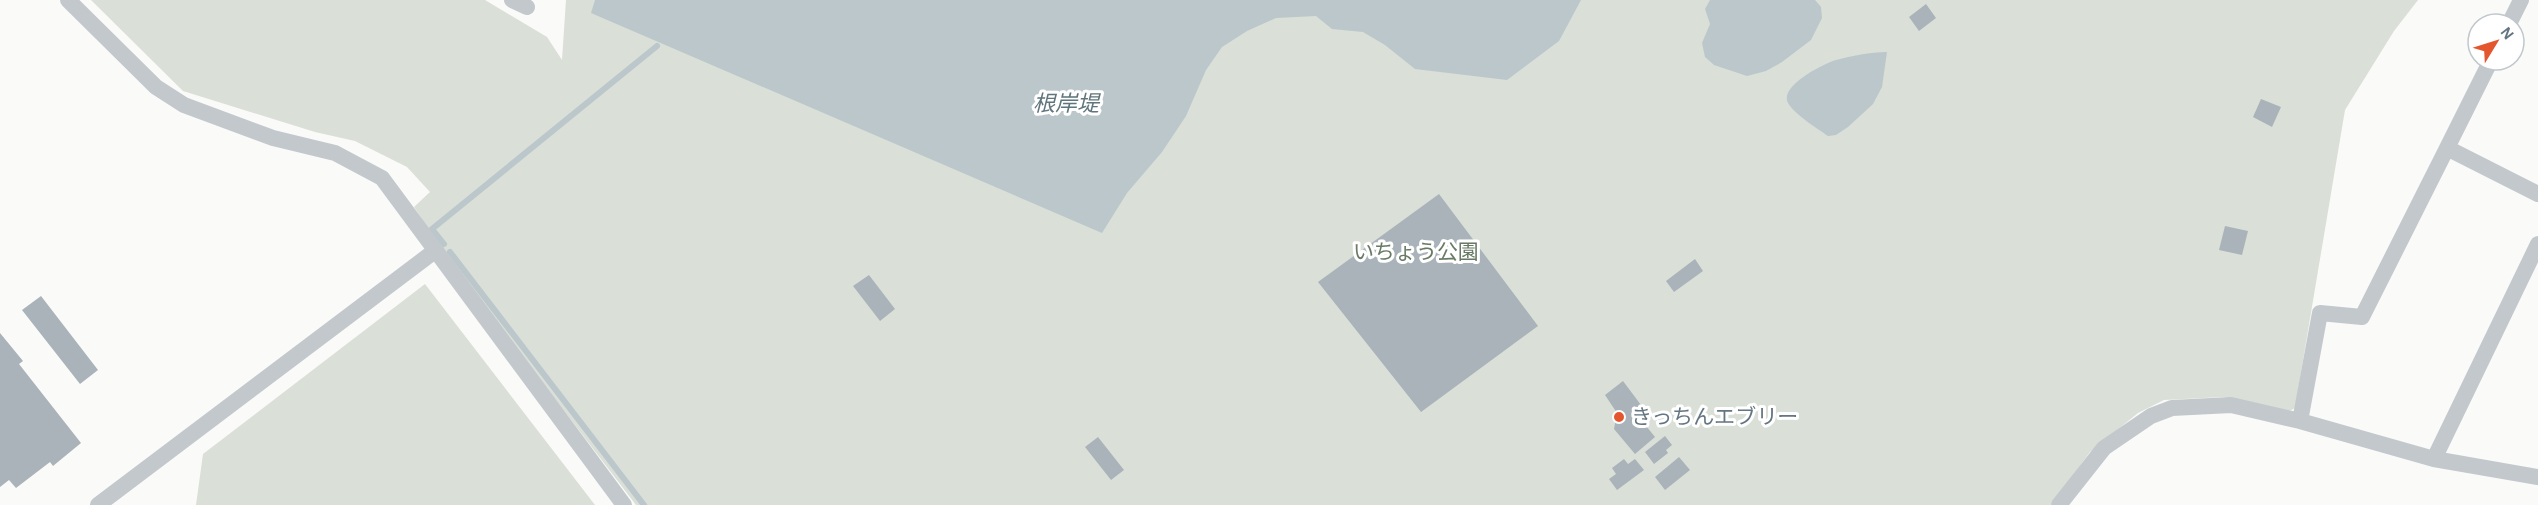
<svg xmlns="http://www.w3.org/2000/svg" width="2538" height="505" viewBox="0 0 2538 505" font-family="'Alegreya Sans','Noto Sans JP',sans-serif">
  <style>
    .green { fill: #dadfd7 }
    .water { fill: #bbc7cb }
    .lines { fill: none; stroke-linecap: round; stroke-linejoin: round }
    .stream { stroke: #bbc7cb; stroke-width: 6 }
    .building { fill: #aab3b9 }
    .minor { stroke: #c3c8cc; stroke-width: 16 }
    .poi-dot { fill: #e4572e; stroke: #fff; stroke-width: 2 }
    .labels { text-anchor: middle; dominant-baseline: central; stroke-width: 6; stroke-linejoin: round; paint-order: stroke }
    .park-label { font-size: 21px; fill: #687a64; stroke: #fff }
    .poi-label { font-size: 21px; fill: #657683; stroke: #fff; text-anchor: start }
    .water-label { font-size: 22px; font-style: italic; fill: #60757c; stroke: #fff }
  </style>
  <rect width="100%" height="100%" fill="#fafaf8"/>
  <path class="green" d="M91,0H485L547,37L562,60L566,0H2418L2394,31L2345,110L2295,408L2288,412L2223,397L2164,400L2138,413L2090,452L2051,505H636L452,264L414,207L430,192L407,167L355,141L315,132L183,91Z
    M425,284L595,505H196L203,454Z"/>
  <path class="water" d="M595,0H1581L1559,41L1507,80L1415,69L1385,45L1363,32L1332,29L1316,16L1276,18L1247,31L1222,47L1206,70L1186,116L1162,152L1127,193L1102,233L591,13Z
    M1710,0H1815L1821,7L1822,18L1811,40L1782,62L1766,71L1747,76L1714,65L1705,57L1702,43L1710,24L1705,9Z
    M1887,52L1882,87L1873,104L1848,127L1836,135L1828,136C1817,128 1795,115 1788,103C1779,86 1823,64 1836,60C1852,56 1870,52 1887,52Z"/>
  <g class="lines">
    <path class="stream" d="M444,244L432,229L657,46
      M450,252L644,505"/>
  </g>
  <path class="building" d="M1926,4L1936,18L1919,31L1909,17Z
    M2261,99L2281,107L2272,127L2253,117Z
    M1439,194L1538,326L1421,412L1318,282Z
    M2225,226L2248,231L2242,255L2219,250Z
    M1695,259L1703,271L1674,292L1666,281Z
    M869,275L895,309L880,321L853,286Z
    M41,296L98,370L80,384L22,310Z
    M0,333L23,361L19,364L81,443L53,466L50,462L16,488L9,480L0,487Z
    M1623,381L1644,409L1638,416L1655,437L1635,454L1614,429L1617,413L1605,395Z
    M1665,436L1672,445L1666,450L1668,453L1654,464L1645,452Z
    M1098,437L1124,470L1111,480L1085,447Z
    M1679,457L1690,470L1665,490L1655,477Z
    M1624,459L1628,464L1635,459L1644,470L1617,490L1609,479L1616,474L1612,468Z"/>
  <g class="lines">
    <path class="minor" d="M68,0L156,87L184,105L273,138L335,153L382,178L624,505
      M512,0L527,7
      M2509,24L2521,0
      M2491,60L2447,148L2538,194
      M2300,421L2320,313L2362,317L2447,148
      M2434,459L2538,244
      M98,505L436,250
      M2059,505L2104,448L2151,416L2172,408L2231,405L2300,421L2434,459L2538,477"/>
  </g>
  <circle class="poi-dot" cx="1619" cy="417" r="6"/>
  <g class="labels">
    <g class="park-label">
      <text x="1416" y="252">いちょう公園</text>
    </g>
    <g class="poi-label">
      <text x="1631" y="417">きっちんエブリー</text>
    </g>
    <g class="water-label">
      <text x="1066" y="104">根岸堤</text>
    </g>
  </g>
  <g transform="translate(2496 42) rotate(52)"><circle r="28" fill="#ffffff" stroke="#c1c8cd" stroke-width="1.5"/>
  <path d="M0-4.5L10 22L0 15L-10 22Z" fill="#e4572e"/>
  <text y="-9" font-size="16" font-weight="bold" text-anchor="middle" fill="#657683">N</text>
  </g>
</svg>
